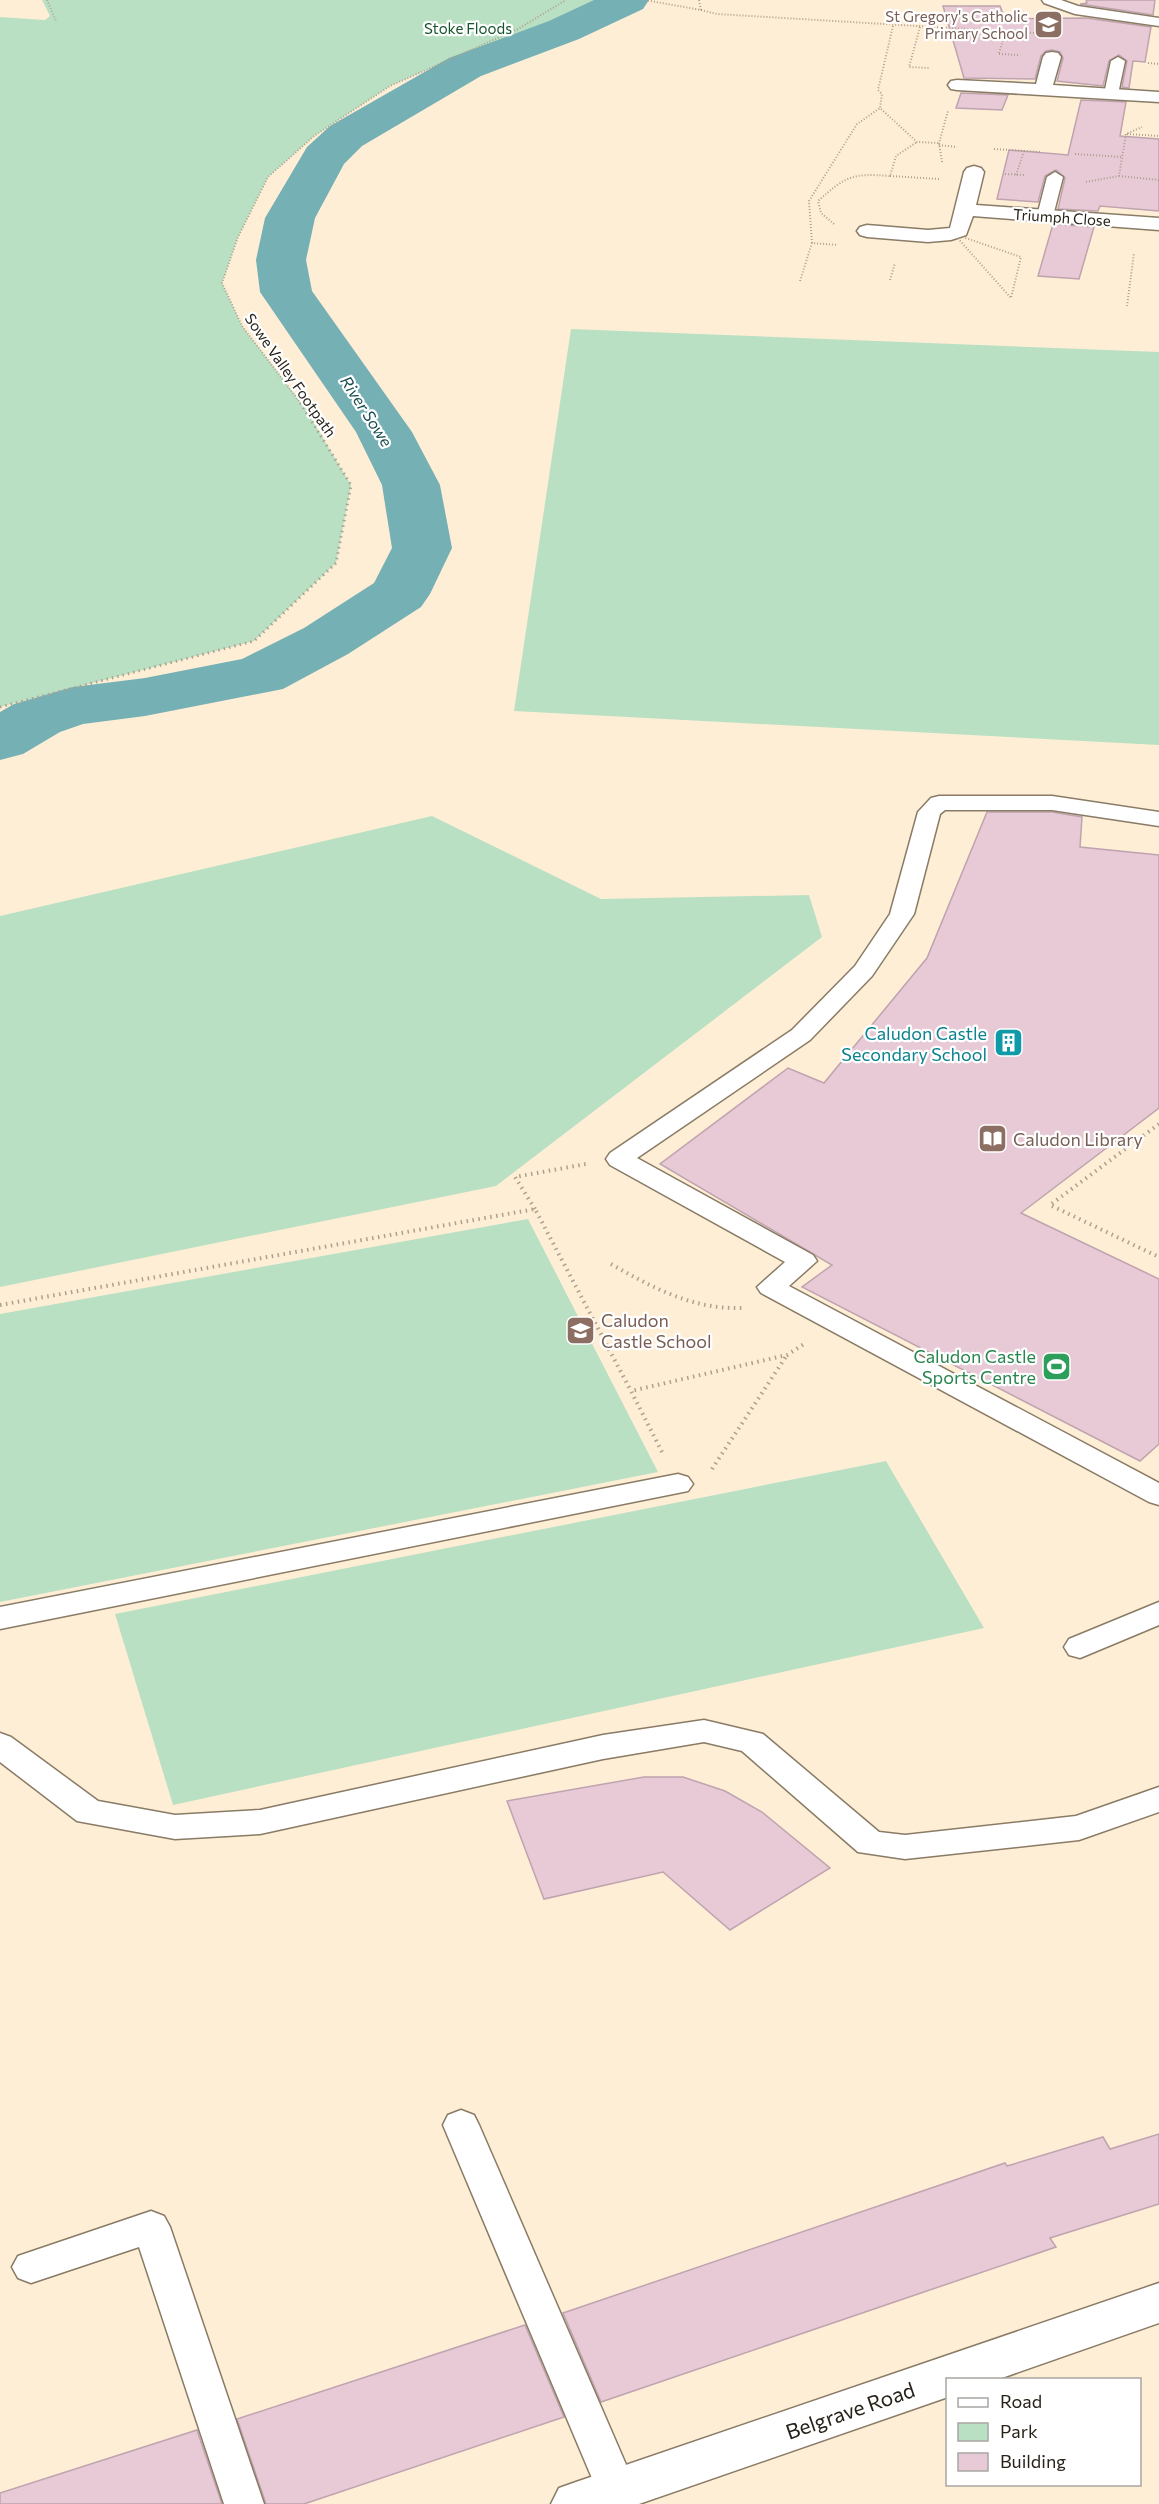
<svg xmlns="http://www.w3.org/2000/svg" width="1159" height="2504" viewBox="0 0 1159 2504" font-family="Commissioner,sans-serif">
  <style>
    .green { fill: #bae0c3 }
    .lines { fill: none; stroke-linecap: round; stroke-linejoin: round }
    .river { fill: #75b0b5; fill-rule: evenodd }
    .building { fill: #e7cad6; stroke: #bfa3ae; stroke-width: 1.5 }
    .lane-casing { stroke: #897b65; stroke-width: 3 }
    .street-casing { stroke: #897b65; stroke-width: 3 }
    .secondary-casing { stroke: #897b65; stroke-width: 3 }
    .path-far2 { stroke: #ada08e; stroke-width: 2; stroke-dasharray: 1 2; stroke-linecap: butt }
    .path-far1 { stroke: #ada08e; stroke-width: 3; stroke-dasharray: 1.5 4; stroke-linecap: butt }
    .path { stroke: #ada08e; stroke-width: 4; stroke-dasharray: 1.5 4.5; stroke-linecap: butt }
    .lane { fill: #fff; fill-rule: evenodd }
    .street { fill: #fff; fill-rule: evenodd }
    .secondary { fill: #fff; fill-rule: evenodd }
    .labels { text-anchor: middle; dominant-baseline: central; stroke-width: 4.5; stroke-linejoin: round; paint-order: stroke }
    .far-education-label { font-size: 15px; fill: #785e54; stroke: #fff; text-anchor: end }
    .far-park-label { font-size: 15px; fill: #15542d; stroke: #fff }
    .far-street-label { font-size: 15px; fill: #272118; stroke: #fff }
    .far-water-label { font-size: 16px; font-style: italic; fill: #164b4f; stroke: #fff }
    .culture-label { font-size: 18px; fill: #0d838f; stroke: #fff; text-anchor: end }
    .education-label { font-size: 18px; fill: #785e54; stroke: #fff; text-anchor: start }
    .leisure-label { font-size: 18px; fill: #27864d; stroke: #fff; text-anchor: end }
    .near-street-label { font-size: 21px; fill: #272118; stroke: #fff }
  </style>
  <rect width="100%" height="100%" fill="#ffeed6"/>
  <path class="green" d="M42,0H613L578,19L477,57L458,56L390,86L314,136L268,177L238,237L222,283L242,326L305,408L351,485L336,563L254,641L0,707V17L45,20L50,16Z
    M571,329L1159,352V745L514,711Z
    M432,816L601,899L809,895L822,937L496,1186L0,1287V916Z
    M528,1219L658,1472L0,1602V1314Z
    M886,1461L984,1628L173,1805L115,1614Z"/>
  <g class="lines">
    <path class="river" d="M594,0H649L643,9L579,39L481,76L362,146L344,164L315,218L306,260L312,291L412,432L440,485L452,548L430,594L421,607L348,654L283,689L145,716L83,724L60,732L23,754L0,760V712L14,704L73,687L145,678L242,659L304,628L374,583L392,548L382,485L356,432L260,292L256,260L265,218L307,147L330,126L449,58L549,21Z"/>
  </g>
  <path class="building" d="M1086,0H1155L1153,15L1080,4L1087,3Z
    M943,6H1000L1005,19L1086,18L1151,27L1145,62L1133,61L1129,88L1122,87L1127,61L1119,55L1109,61L1103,86L1057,81L1063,58L1060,52L1052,50L1046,51L1041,56L1035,79L964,78Z
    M961,93L1008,95L1002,110L956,108Z
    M1081,100L1126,102L1120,136L1159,139V211L1100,206L1098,211L1058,209L1065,178L1056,170L1045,176L1038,202L997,199L1009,150L1068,155Z
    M1053,224L1094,227L1079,279L1038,276Z
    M987,812H1052L1082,817L1080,847L1159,855V1108L1021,1213L1159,1279V1444L1140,1461L802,1287L832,1265L660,1164L788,1068L824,1083L927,958Z
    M644,1777H683L725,1791L762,1812L830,1868L730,1930L663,1872L544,1899L507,1801Z
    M1159,2134V2204L1050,2238L1056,2247L601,2402L563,2313L1005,2163L1007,2166L1103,2137L1110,2149Z
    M525,2325L564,2417L304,2504H266L237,2419Z
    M197,2430L222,2504H0V2493Z"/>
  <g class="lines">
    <defs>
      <path id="lane" d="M1042,0H1061L1078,6L1159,18V26L1075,14L1044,3Z
        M1118,57L1125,61L1118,94L1111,98L1104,94L1111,61Z
        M1055,172L1063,177L1053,216L1045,221L1039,219L1037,216L1047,177Z
        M939,796H1052L1159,812V826L1052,810H945L940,814L914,914L872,976L810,1040L637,1158L813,1255L817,1261L789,1286L1159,1483V1505L1149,1502L761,1293L757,1287L785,1262L610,1165L606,1159L610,1153L792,1030L855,966L890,914L918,812L931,798Z
        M678,1474L688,1477L693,1484L688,1491L0,1629V1607Z
        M1159,1602V1625L1080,1658L1069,1655L1064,1647L1069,1639Z
        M704,1720L763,1734L879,1832L905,1835L1076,1816L1159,1787V1812L1079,1840L905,1859L858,1852L742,1751L704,1742L603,1759L260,1834L175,1839L77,1821L0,1762V1733L11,1737L98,1801L175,1815L260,1810L603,1735Z
        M461,2110L474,2115L479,2125L637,2490L631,2503L606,2504L603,2503L597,2490L443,2125L448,2115Z
        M151,2211L164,2216L170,2227L264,2504H224L139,2247L31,2283L18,2278L12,2267L18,2256Z"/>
      <path id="street" d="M1052,52L1058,53L1061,57L1053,85L1159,92V102L957,90L951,89L948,85L951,81L957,80L1036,84L1043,57L1046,53Z
        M974,166L981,168L984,172L976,205L1159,218V230L973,216L966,235L951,240L928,242L867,237L860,235L857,231L860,227L867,225L928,230L950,228L964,172L967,168Z"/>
      <path id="secondary" d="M1159,2283V2323L996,2380H948V2397L639,2504H551L559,2488L576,2482Z"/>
    </defs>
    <use href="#lane" class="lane-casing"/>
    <use href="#street" class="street-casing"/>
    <use href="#secondary" class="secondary-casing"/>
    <path class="path-far2" d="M47,0L56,21
      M645,0L701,10L699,0
      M701,10L717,14L1035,33
      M893,26L878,90L882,94L880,108L917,142L939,143
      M920,27L909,67L930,68
      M999,53L1006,31
      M999,54L1018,55
      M1148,63L1159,64
      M1127,134L1159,136
      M939,145L957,147
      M994,149L1041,152
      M1075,154L1122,157
      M942,162L939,143L948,111
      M1005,174L1024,175
      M1016,175L1024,151
      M890,176L939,179
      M1119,176L1159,180
      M1086,182L1119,176L1126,134L1142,127
      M834,224L821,213L818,201C846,176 852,173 890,176L896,156L917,142
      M954,234L1021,257L1011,298Z
      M812,243L809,201L857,124L880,108
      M890,280L895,263
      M800,281L812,243L838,245
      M1127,306L1134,253
      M299,401L242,326L222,283L238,237L268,177L314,136L390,86L518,29L566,0"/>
    <path class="path-far1" d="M0,707L254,641L336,563L351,485L298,399"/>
    <path class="path" d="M1159,1124L1050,1205L1159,1257
      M535,1209L515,1177L586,1164
      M611,1264C653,1288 694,1310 743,1308
      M0,1305L535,1209L631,1391
      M662,1452L631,1391L787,1355L804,1344
      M712,1469L787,1355"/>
    <use href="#lane" class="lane"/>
    <use href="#street" class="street"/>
    <use href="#secondary" class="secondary"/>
  </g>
  <defs>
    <symbol id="school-square" viewBox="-11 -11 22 22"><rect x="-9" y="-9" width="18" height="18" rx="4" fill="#8d6e63" stroke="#fff"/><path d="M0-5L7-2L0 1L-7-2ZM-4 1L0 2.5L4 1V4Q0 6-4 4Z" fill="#fff"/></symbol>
    <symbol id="building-square" viewBox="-11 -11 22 22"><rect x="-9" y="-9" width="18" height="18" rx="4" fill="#0f9aa8" stroke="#fff"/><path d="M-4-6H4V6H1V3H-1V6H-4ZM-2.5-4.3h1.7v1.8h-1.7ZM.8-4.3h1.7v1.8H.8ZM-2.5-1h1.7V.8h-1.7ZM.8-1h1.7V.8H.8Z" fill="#fff"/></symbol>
    <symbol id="library-square" viewBox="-11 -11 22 22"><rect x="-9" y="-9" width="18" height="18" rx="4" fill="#8d6e63" stroke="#fff"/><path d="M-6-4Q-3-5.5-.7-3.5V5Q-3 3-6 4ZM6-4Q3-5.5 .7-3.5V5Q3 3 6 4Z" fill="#fff"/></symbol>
    <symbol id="stadium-square" viewBox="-11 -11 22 22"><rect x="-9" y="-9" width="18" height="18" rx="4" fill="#2e9e5b" stroke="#fff"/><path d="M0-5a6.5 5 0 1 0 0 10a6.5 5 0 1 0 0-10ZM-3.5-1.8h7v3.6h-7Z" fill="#fff"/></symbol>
  </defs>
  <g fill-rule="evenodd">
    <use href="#school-square" x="1032" y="8" width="33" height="33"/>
    <use href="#building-square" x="992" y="1026" width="33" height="33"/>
    <use href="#library-square" x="976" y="1122" width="33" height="33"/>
    <use href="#school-square" x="564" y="1314" width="33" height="33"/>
    <use href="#stadium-square" x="1040" y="1350" width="33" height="33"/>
  </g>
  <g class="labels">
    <g class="far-education-label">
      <text x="1028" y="16">St Gregory's Catholic<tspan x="1028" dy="17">Primary School</tspan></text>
    </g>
    <g class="far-park-label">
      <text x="468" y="28">Stoke Floods</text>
    </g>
    <g class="far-street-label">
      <text transform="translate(1062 217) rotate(4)">Triumph Close</text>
      <text transform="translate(291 375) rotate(55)">Sowe Valley Footpath</text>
    </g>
    <g class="far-water-label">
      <text transform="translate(367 411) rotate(57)">River Sowe</text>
    </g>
    <g class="culture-label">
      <text x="987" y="1033">Caludon Castle<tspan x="987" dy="21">Secondary School</tspan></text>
    </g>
    <g class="education-label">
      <text x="1013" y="1139">Caludon Library</text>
      <text x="601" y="1320">Caludon<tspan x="601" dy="21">Castle School</tspan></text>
    </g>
    <g class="leisure-label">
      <text x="1036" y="1356">Caludon Castle<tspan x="1036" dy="21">Sports Centre</tspan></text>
    </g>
    <g class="near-street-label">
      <text transform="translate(850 2410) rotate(-19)">Belgrave Road</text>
    </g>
  </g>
  <rect x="946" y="2378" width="195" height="108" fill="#ffffff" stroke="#a9a6a3" stroke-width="1.5"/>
  <rect x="958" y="2398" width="30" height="9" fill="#ffffff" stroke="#a9a6a3" stroke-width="1.5"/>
  <text x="1000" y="2408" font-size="18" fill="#272118">Road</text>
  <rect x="958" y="2423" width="30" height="18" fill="#bae0c3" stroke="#a9a6a3" stroke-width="1.5"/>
  <text x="1000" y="2438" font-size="18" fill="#272118">Park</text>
  <rect x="958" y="2453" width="30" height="18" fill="#e7cad6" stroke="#a9a6a3" stroke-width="1.5"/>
  <text x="1000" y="2468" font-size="18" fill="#272118">Building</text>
</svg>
